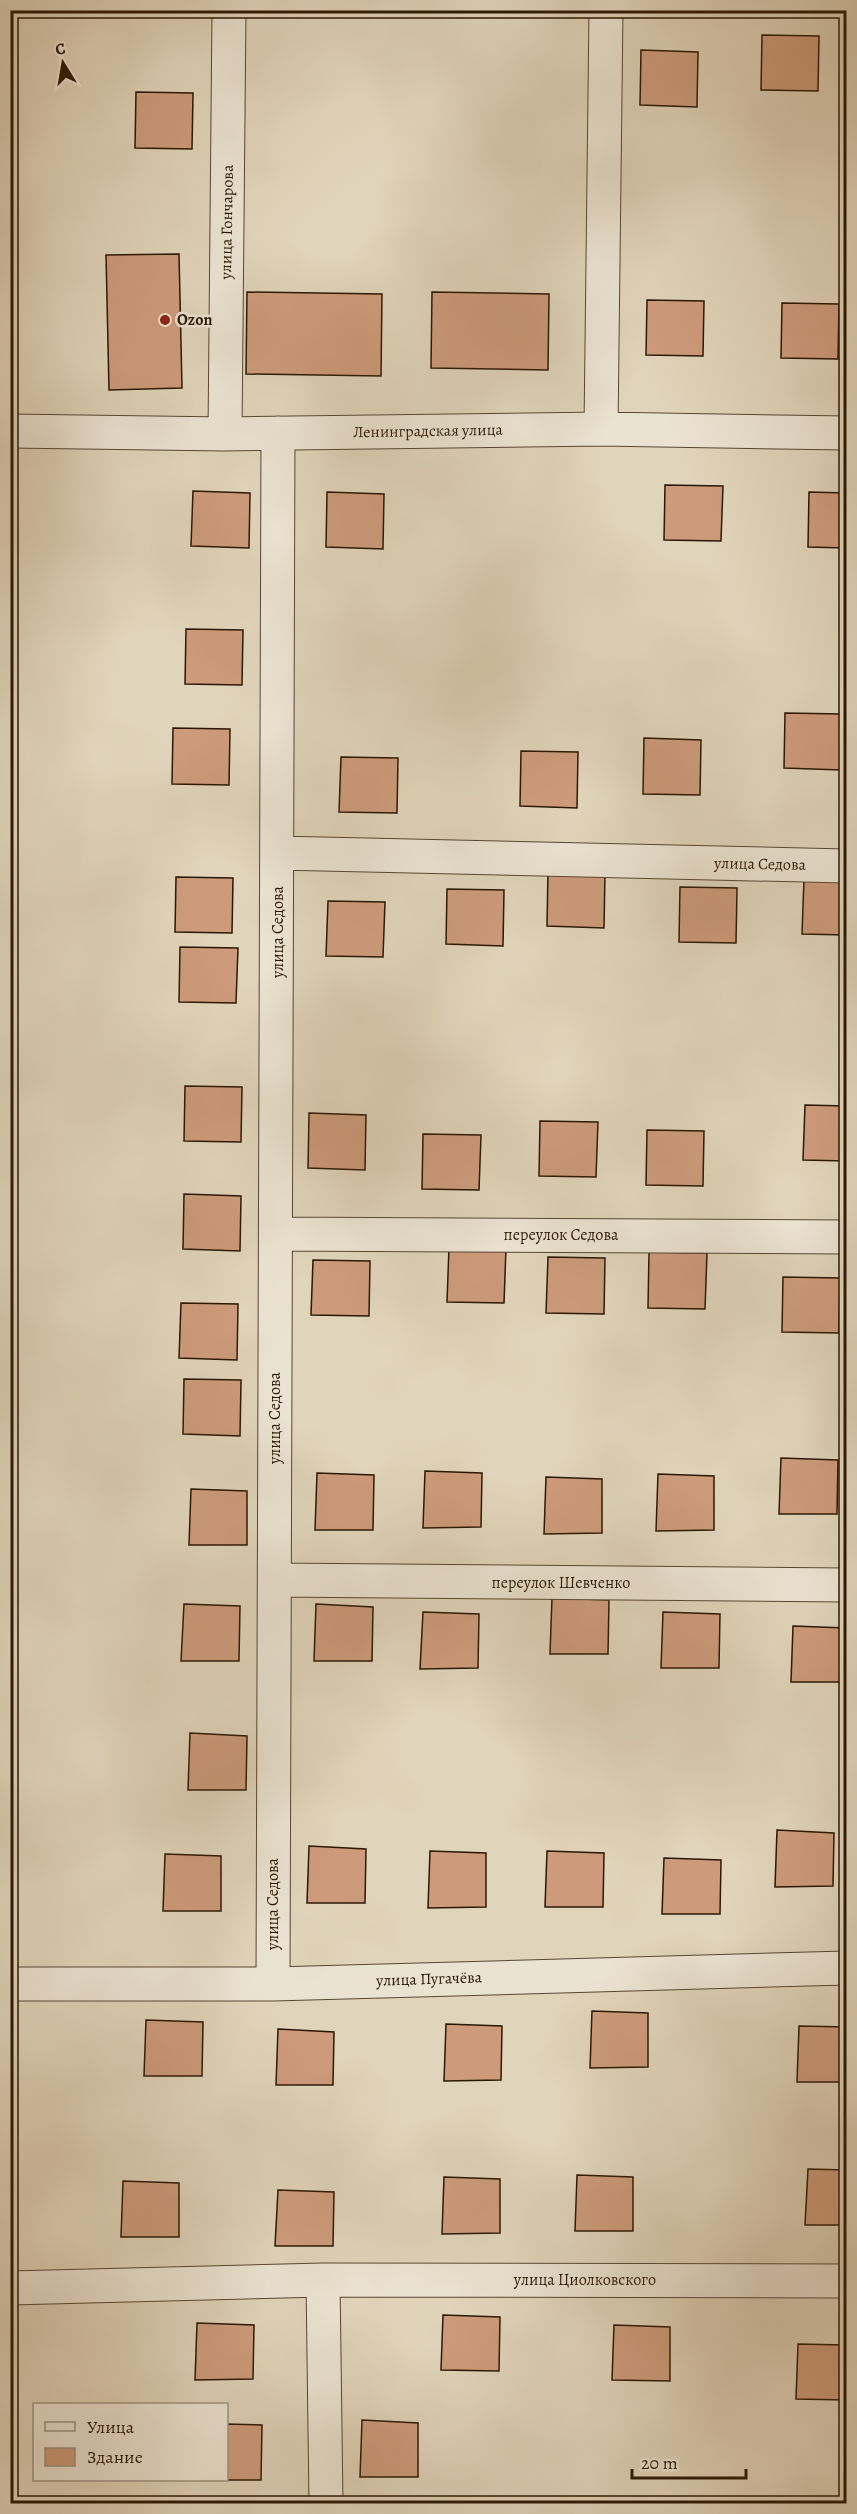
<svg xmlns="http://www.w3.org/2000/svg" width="857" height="2514" viewBox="0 0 857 2514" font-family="Alegreya,serif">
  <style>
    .building { fill: #cd9b7b; stroke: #2b1804; stroke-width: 1.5 }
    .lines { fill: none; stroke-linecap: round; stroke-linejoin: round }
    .street-casing { stroke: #584732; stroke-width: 35 }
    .street { stroke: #ebe3d2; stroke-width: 33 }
    .poi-dot { fill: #8f2418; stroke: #ebe3d2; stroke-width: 2 }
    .labels { text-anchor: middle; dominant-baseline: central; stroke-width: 5; stroke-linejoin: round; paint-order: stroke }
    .street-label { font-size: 16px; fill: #2b1804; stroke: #ebe3d2 }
    .poi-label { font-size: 16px; font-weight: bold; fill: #2b1804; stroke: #ebe3d2; text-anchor: start }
  </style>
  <rect width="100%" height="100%" fill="#e0d4ba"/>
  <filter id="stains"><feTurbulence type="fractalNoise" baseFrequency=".00333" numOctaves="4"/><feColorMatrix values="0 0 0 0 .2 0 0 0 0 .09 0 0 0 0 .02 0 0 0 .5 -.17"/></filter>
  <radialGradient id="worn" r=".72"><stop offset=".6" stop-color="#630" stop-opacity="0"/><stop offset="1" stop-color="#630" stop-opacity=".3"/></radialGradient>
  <path class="building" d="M762,35L819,36L818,91L761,90Z
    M641,50L698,52L697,107L640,105Z
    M136,92L193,93L192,149L135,148Z
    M179,254L182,388L109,390L106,255Z
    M247,292L382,294L381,376L246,374Z
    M432,292L549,294L548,370L431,368Z
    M647,300L704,301L703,356L646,355Z
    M782,303L839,304L838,359L781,358Z
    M665,485L723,486L721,541L664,540Z
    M193,491L250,493L249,548L191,546Z
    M327,492L384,494L383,549L326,547Z
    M809,492L846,493V548L808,547Z
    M186,629L243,630L242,685L185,684Z
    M785,713L842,714L841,770L784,768Z
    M173,728L230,729L229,785L172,784Z
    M644,738L701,740L700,795L643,794Z
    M521,751L578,752L577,808L520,806Z
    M341,757L398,758L397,813L339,812Z
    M548,871L605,872L604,928L547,926Z
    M176,877L233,878L232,933L175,932Z
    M804,879L846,880V935L802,934Z
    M680,887L737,888L736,943L679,942Z
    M447,889L504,890L503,946L446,944Z
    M328,901L385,902L383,957L326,956Z
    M180,947L238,948L236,1003L179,1002Z
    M185,1086L242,1087L241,1142L184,1141Z
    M805,1105L846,1106V1161L803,1160Z
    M309,1113L366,1115L365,1170L308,1168Z
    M540,1121L598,1122L596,1177L539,1176Z
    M647,1130L704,1131L703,1186L646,1185Z
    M423,1134L481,1135L479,1190L422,1189Z
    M184,1194L241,1196L240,1251L183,1249Z
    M449,1247L506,1248L504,1303L447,1302Z
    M649,1252L707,1253L705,1309L648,1308Z
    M548,1257L605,1258L604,1314L546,1313Z
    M313,1260L370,1261L369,1316L311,1315Z
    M783,1277L840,1278L839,1333L782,1332Z
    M181,1303L238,1304L237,1360L179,1358Z
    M184,1379L241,1380L240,1436L183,1434Z
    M781,1458L838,1460L837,1514H779Z
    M425,1471L482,1473L481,1527L423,1528Z
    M317,1473L374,1475L373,1530H315Z
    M658,1474L714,1476V1530L656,1531Z
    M546,1477L602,1479V1533L544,1534Z
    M191,1489L247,1491V1545H189Z
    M552,1598L609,1600L608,1654H550Z
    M184,1604L240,1606L239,1661H181Z
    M316,1604L373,1607L372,1661H314Z
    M423,1612L479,1614L478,1668L420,1669Z
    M663,1612L720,1614L719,1668H661Z
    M793,1626L846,1628V1682H791Z
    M190,1733L247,1736L246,1790H188Z
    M777,1830L834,1833L833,1886L775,1887Z
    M309,1846L366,1849L365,1903H307Z
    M430,1851L486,1853V1907L428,1908Z
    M547,1851L604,1853L603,1907H545Z
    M165,1854L221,1856V1911H163Z
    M664,1858L721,1860L720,1914H662Z
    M592,2011L648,2013V2067L590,2068Z
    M146,2020L203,2022L202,2076H144Z
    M446,2024L502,2026L501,2080L444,2081Z
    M799,2026L846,2027V2082H797Z
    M278,2029L334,2032L333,2085H276Z
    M10,2043H15L14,2097H10Z
    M808,2169L846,2170V2225H805Z
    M577,2175L633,2177V2231H575Z
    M444,2177L500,2179V2233L442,2234Z
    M123,2181L179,2183V2237H121Z
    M278,2190L334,2192L333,2246H275Z
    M443,2315L500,2317L499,2371L441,2370Z
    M197,2323L254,2325L253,2379L195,2380Z
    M614,2325L670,2327V2381L612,2380Z
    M798,2344L846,2345V2400L796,2399Z
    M362,2420L418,2423V2477H360Z
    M226,2424L262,2425L261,2480H203H226Z"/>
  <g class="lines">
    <defs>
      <path id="street" d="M601,429L606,10
        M10,431L225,434L601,429L846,433
        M225,434L229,10
        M278,853L846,866
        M276,1234L846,1237
        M275,1580L846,1585
        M10,1984H273L846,1968
        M273,1984L278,433
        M323,2280L326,2504
        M10,2288L323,2280L846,2281"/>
    </defs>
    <use href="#street" class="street-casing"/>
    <use href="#street" class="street"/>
  </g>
  <circle class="poi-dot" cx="165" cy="320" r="6"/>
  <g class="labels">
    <g class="street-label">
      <text transform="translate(227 222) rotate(-89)">улица Гончарова</text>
      <text transform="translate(428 431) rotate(-1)">Ленинградская улица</text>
      <text transform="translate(760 864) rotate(1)">улица Седова</text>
      <text transform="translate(278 932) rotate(-90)">улица Седова</text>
      <text x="561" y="1235">переулок Седова</text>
      <text transform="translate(275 1418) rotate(-90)">улица Седова</text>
      <text x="561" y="1583">переулок Шевченко</text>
      <text transform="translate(273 1904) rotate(-90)">улица Седова</text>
      <text transform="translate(429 1979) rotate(-2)">улица Пугачёва</text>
      <text x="585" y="2280">улица Циолковского</text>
    </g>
    <g class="poi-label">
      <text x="177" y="320">Ozon</text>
    </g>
  </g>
  <rect width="857" height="2514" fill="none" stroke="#e0d4ba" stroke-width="36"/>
  <rect x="12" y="12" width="833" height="2490" fill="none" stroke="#2b1804" stroke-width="3"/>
  <rect x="18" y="18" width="821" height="2478" fill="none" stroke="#2b1804" stroke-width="1.5"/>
  <rect x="33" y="2403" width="195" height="78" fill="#ebe3d2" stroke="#9e9280" stroke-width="1.5"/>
  <rect x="45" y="2422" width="30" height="9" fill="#ebe3d2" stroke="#9e9280" stroke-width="1.5"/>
  <text x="87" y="2433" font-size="18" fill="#2b1804">Улица</text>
  <rect x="45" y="2448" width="30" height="18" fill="#cd9b7b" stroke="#9e9280" stroke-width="1.5"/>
  <text x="87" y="2463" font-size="18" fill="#2b1804">Здание</text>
  <g transform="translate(63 63) rotate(349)" stroke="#ebe3d2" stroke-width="4.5" paint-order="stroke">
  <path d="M0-4.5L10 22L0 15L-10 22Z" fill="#2b1804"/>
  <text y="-9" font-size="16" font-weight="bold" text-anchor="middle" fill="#2b1804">С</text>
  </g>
  <path d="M632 2469v9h114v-9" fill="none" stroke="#2b1804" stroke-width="3"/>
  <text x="641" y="2469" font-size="18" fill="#2b1804" stroke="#ebe3d2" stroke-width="4.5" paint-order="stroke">20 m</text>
  <rect width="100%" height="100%" filter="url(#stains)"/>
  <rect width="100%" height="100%" fill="url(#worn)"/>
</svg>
